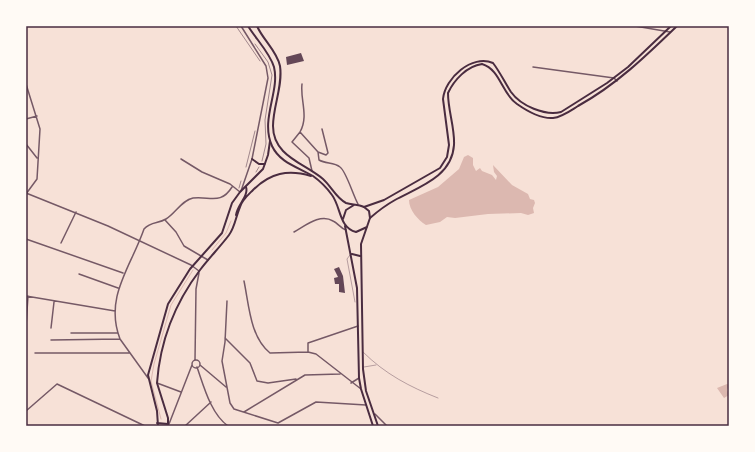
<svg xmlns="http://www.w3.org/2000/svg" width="755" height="452" viewBox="0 0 755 452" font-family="'Fira Sans Condensed',sans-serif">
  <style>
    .water { fill: #dcb8b0 }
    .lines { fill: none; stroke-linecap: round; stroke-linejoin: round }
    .stream { stroke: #dcb8b0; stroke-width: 1 }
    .building { fill: #644757 }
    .path { stroke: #4a2c40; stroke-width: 0.5 }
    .service { stroke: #755966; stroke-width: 0.5 }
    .minor { stroke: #755966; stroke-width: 1.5 }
    .tertiary { stroke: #755966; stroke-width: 1.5 }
    .secondary { stroke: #4a2c40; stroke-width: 2 }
    .primary { stroke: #4a2c40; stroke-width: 2 }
    .neatline { fill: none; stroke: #4a2c40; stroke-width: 1.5 }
  </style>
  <rect width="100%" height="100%" fill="#f7e1d7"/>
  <path class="water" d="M468,155L473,158V165L476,171L480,168L482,171L492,175L496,180L497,176L494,172L493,165L512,185L528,194L530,199L534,200L535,203L533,208L534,213L528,215L521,213L488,214L455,218L447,217L440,222L426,225C418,220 409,210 409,200L438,187L459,169L464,157Z
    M727,384L729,385L727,390L729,395L724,398L717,388Z"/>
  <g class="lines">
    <path class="stream" d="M212,250L226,233L231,221
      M161,419L151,381L154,364L171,305L193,270"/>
  </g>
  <path class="building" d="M301,53L304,61L287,65L286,57Z
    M339,267L343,276L345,293L339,292V284H335L334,278L338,277L334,269Z"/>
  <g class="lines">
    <path class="path" d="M236,26L260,61
      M255,44L268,62L272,75L265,120L266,144L262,161
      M246,167L255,131
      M256,172L259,167
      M239,188L241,181"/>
    <path class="service" d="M350,255L347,259L355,302
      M363,352C385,374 410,387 438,398
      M364,367L376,365"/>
    <path class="minor" d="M635,26L670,32
      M533,67L614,78L617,81
      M26,84L40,129L37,179L26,194
      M302,84C300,100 309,116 300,132L318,152L326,155L328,153L322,129
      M26,119L37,116
      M300,132L292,142L309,158L312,171
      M26,144L37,158
      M318,152L319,160C326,164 334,162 340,167C346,171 353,195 358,204
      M181,159L202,172L230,184L240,192
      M165,220L176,232L184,246L201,256
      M294,232C305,226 320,213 333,221C338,223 340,228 346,230
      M26,239L123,273
      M61,243L76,212
      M79,274L118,288
      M244,281C249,305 250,337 270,353L308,352L316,354L361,389
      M26,296L115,311
      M227,301L225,342L222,361L230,403L234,409L278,423L316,402L366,405
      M26,326L28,296
      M51,328L54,302
      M71,333H118
      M225,338L250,363L257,381L268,383L296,379
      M51,340L120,339
      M308,352V343L358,326
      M35,353H129
      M195,360L196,289L199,273
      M192 364a4 4 0 1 1 8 0a4 4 0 1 1-8 0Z
      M200,365L226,387
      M197,367C204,387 211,414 228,426
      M148,378L120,339C104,297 131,267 144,229C151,221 158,224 166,219C175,214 182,200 193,198C210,196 221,205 232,187
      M157,383L181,392
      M351,383L359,378
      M26,411L57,384L145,426
      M244,412L305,375L340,374
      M375,414L387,426
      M169,424L192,365
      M185,426L211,402"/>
    <path class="tertiary" d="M241,191L252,159L268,78L266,66L241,26
      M26,193L108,226L191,265L199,271
      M201,256L208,260"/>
    <path class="secondary" d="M252,159L259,164H265
      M364,207L384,200L440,168L447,157L449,145L443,99C445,78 472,54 493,63C500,72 505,83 511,92C521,106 545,116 561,112L607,83L628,67L671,26
      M236,215C237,205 249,196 246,187
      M370,218C378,211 386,205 395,200C419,187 452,177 454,145C455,128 448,111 448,93C454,80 467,66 482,64C501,70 501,93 517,104C527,111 541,119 553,118C562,117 570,111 578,106C616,85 646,56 677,26
      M157,423L168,424
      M158,426L157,411L148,375L168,304L190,269L222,233L232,203L240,192L263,169L268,155L270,141
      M168,426V418L157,383C160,342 175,303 200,270C209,258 220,247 229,235C235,227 236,216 240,207C242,200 248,195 253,190C270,173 288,169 311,176"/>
    <path class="primary" d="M248,26C256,39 270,53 274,67C280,92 260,119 272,146C280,163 298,167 313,176C320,181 327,188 332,195C341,207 339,228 356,232L367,227
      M257,26C263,40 277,51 280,66C283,86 273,106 273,126C273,156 304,163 323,179C331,186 336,198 346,203C352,205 358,204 364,207L369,211L370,218L361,244L363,369L366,391L378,426
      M343,219L346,210L354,205
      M345,226L357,288L359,378L361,389L373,426
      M352,254L360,256"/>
  </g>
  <rect width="755" height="452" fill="none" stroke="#fffaf5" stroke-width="54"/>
  <rect x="27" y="27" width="701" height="398" class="neatline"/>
</svg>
